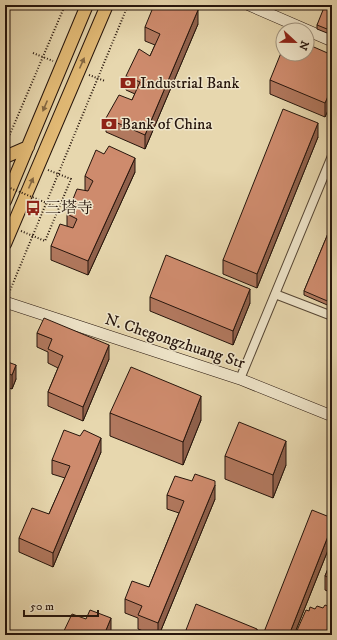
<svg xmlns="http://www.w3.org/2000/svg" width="337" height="640" viewBox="0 0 337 640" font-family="'IM FELL DW Pica','Noto Serif SC',serif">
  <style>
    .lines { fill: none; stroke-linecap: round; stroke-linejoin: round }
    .lane-casing { stroke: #564634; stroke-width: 5.5 }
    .street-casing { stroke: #564634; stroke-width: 10 }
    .secondary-casing { stroke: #26150c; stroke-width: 12 }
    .primary-casing { stroke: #26150c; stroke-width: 14 }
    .path { stroke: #26150c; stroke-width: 2; stroke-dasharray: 1 2; stroke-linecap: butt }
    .lane { stroke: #efe5ca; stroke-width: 4 }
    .street { stroke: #efe5ca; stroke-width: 8 }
    .secondary { stroke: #efe5ca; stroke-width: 11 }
    .primary { stroke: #e4bc77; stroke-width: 12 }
    .path-bridge { stroke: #26150c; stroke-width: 2; stroke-dasharray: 1 2; stroke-linecap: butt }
    .wall { fill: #b1785e; stroke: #26150c }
    .shaded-wall { fill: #90614c; stroke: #26150c }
    .building { fill: #ce8b6d; stroke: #26150c }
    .oneway { fill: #856842 }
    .labels { text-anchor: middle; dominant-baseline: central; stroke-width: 3; stroke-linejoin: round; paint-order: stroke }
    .poi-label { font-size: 16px; fill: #26150c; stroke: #efe5ca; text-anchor: start }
    .street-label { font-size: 16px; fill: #26150c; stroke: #efe5ca }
  </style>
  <rect width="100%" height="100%" fill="#e7d7ae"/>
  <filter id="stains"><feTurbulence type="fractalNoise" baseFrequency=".005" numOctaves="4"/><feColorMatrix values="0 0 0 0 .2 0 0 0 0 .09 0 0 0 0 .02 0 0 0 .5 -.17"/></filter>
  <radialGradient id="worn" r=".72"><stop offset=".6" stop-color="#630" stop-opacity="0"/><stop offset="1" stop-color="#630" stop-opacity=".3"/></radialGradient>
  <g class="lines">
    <defs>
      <path id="lane" d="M269,13L273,5"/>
      <path id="street" d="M275,294L332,316
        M240,379L332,156"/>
      <path id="secondary" d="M249,5L332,41
        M5,302L240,379L332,416"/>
      <path id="primary" d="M5,157L28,147
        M5,201L87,5
        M5,244L107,5"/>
    </defs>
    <use href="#lane" class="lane-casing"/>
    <use href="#street" class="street-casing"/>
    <use href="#secondary" class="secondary-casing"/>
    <use href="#primary" class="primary-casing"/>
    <path class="path" d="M33,53L53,61
      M89,75L105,81
      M5,146L65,5
      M21,231L45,241L71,179L48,170
      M9,293L128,5"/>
    <use href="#lane" class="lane"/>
    <use href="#street" class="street"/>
    <use href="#secondary" class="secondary"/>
    <use href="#primary" class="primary"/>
    <path class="path-bridge" d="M5,186L59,208"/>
  </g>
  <path class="wall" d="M332,5V35L317,29V25Z
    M198,24L145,149L106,132V118L132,100L135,94L126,90V76L150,56L155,45L145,41V27Z
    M332,55V101L325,117L270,94V80Z
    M318,137L257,288L223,274V260Z
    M135,172L88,275L51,260V246L67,226V214L86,191L85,190V176Z
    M332,224V307L304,295V291Z
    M150,297L250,303L233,345L150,311Z
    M37,333L109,359L83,421L48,406V392L58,368L48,363V352L37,347Z
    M5,361L16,379L12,389L5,387Z
    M110,413L201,420L183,465L110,436Z
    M101,452L53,567L19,552V538L49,514L65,478L52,474V460Z
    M225,456L286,465L273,498L225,479Z
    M167,495L215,499L159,635H153L138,629V618L125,613V599L149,587L179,513L167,509Z
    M332,518V540L294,635H264V632Z
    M332,559V593L325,590V576Z
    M186,630L257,635H186Z"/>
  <path class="shaded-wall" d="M198,10V24L145,149V135Z
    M332,87V101L325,117V103Z
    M318,123V137L257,288V274Z
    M135,158V172L88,275V261Z
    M250,289V303L233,345V331Z
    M109,345V359L83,421V407Z
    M16,365V379L12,389V375Z
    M201,396V420L183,465V442Z
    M101,438V452L53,567V553Z
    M286,441V465L273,498V475Z
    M215,485V499L159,635H158V623Z
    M332,526V540L294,635H289Z
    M111,618V632L110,635H104Z
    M332,619V633L331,635H325Z
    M257,629V635H255Z"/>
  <path class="building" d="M154,5L167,8L168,5H184L198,10L145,135L106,118L119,95L132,100L140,82L126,76L139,49L150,56L160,34L145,27Z
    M325,5H332V31L317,25Z
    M307,44L332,55V87L325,103L270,80L283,48V54H307Z
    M283,109L318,123L257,274L223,260Z
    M109,146L135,158L88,261L51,246L60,224L73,228L77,219L67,214L77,189L88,191L93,181L85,176L96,150L104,154Z
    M332,224V303L304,291Z
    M166,255L250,289L233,331L150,297Z
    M44,318L109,345L83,407L48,392L63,356L48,349L52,339L37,333Z
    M5,361L16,365L12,375L5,373Z
    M131,367L201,396L183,442L110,413Z
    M239,422L286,441L273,475L225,456Z
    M64,430L80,436L84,430L101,438L53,553L19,538L32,508L49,514L70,466L52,460Z
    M195,474L215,481V485L158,623L138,615L142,606L125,599L132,581L149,587L184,501L167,495L175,476L192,481Z
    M312,510L332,518V526L289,635H271L264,632Z
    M332,559V579L325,576Z
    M196,604L257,629L255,635H198L186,630Z
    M325,605L332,608V619L325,635H295L306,610L309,611L310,607L315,609L317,606L323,608Z
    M90,610L111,618L104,635H62L72,614L86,619Z"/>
  <defs><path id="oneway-solid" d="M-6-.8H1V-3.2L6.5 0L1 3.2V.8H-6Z"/></defs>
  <g class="oneway">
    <use href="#oneway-solid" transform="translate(82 63) rotate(-66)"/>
    <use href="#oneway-solid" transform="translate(45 106) rotate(113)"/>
    <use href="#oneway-solid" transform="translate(31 183) rotate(-66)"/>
  </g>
  <defs>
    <symbol id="bank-bare" viewBox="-9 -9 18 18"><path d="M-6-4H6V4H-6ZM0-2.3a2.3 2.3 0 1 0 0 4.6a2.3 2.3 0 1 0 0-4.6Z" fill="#8f2418" stroke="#efe5ca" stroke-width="2.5" paint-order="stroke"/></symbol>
    <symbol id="bus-bare" viewBox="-9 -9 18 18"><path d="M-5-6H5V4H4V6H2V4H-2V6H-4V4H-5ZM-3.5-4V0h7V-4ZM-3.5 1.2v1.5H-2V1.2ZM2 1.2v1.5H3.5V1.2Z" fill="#8f2418" stroke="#efe5ca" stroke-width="2.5" paint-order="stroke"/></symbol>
  </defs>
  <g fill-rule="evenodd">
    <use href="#bank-bare" x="117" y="72" width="22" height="22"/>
    <use href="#bank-bare" x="98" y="113" width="22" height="22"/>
    <use href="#bus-bare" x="22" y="197" width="22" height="22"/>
  </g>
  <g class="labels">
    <g class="poi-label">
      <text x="140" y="83">Industrial Bank</text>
      <text x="121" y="124">Bank of China</text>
      <text x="45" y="208">三塔寺</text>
    </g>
    <g class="street-label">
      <text transform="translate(175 341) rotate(18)">N. Chegongzhuang Str</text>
    </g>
  </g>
  <rect width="337" height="640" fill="none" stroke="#e7d7ae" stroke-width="20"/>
  <rect x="6" y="6" width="325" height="628" fill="none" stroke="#26150c" stroke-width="2"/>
  <rect x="10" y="10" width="317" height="620" fill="none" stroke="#26150c"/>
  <g transform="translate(295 42) rotate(112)"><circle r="19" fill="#efe5ca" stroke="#9f927e"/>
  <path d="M0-3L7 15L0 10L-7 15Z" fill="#8f2418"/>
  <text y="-6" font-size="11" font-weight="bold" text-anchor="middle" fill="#26150c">N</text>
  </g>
  <path d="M24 610v6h74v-6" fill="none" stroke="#26150c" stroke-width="2"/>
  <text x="30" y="610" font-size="12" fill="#26150c" stroke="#efe5ca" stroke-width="3" paint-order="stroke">50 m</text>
  <rect width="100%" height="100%" filter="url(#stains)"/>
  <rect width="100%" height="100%" fill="url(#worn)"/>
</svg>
